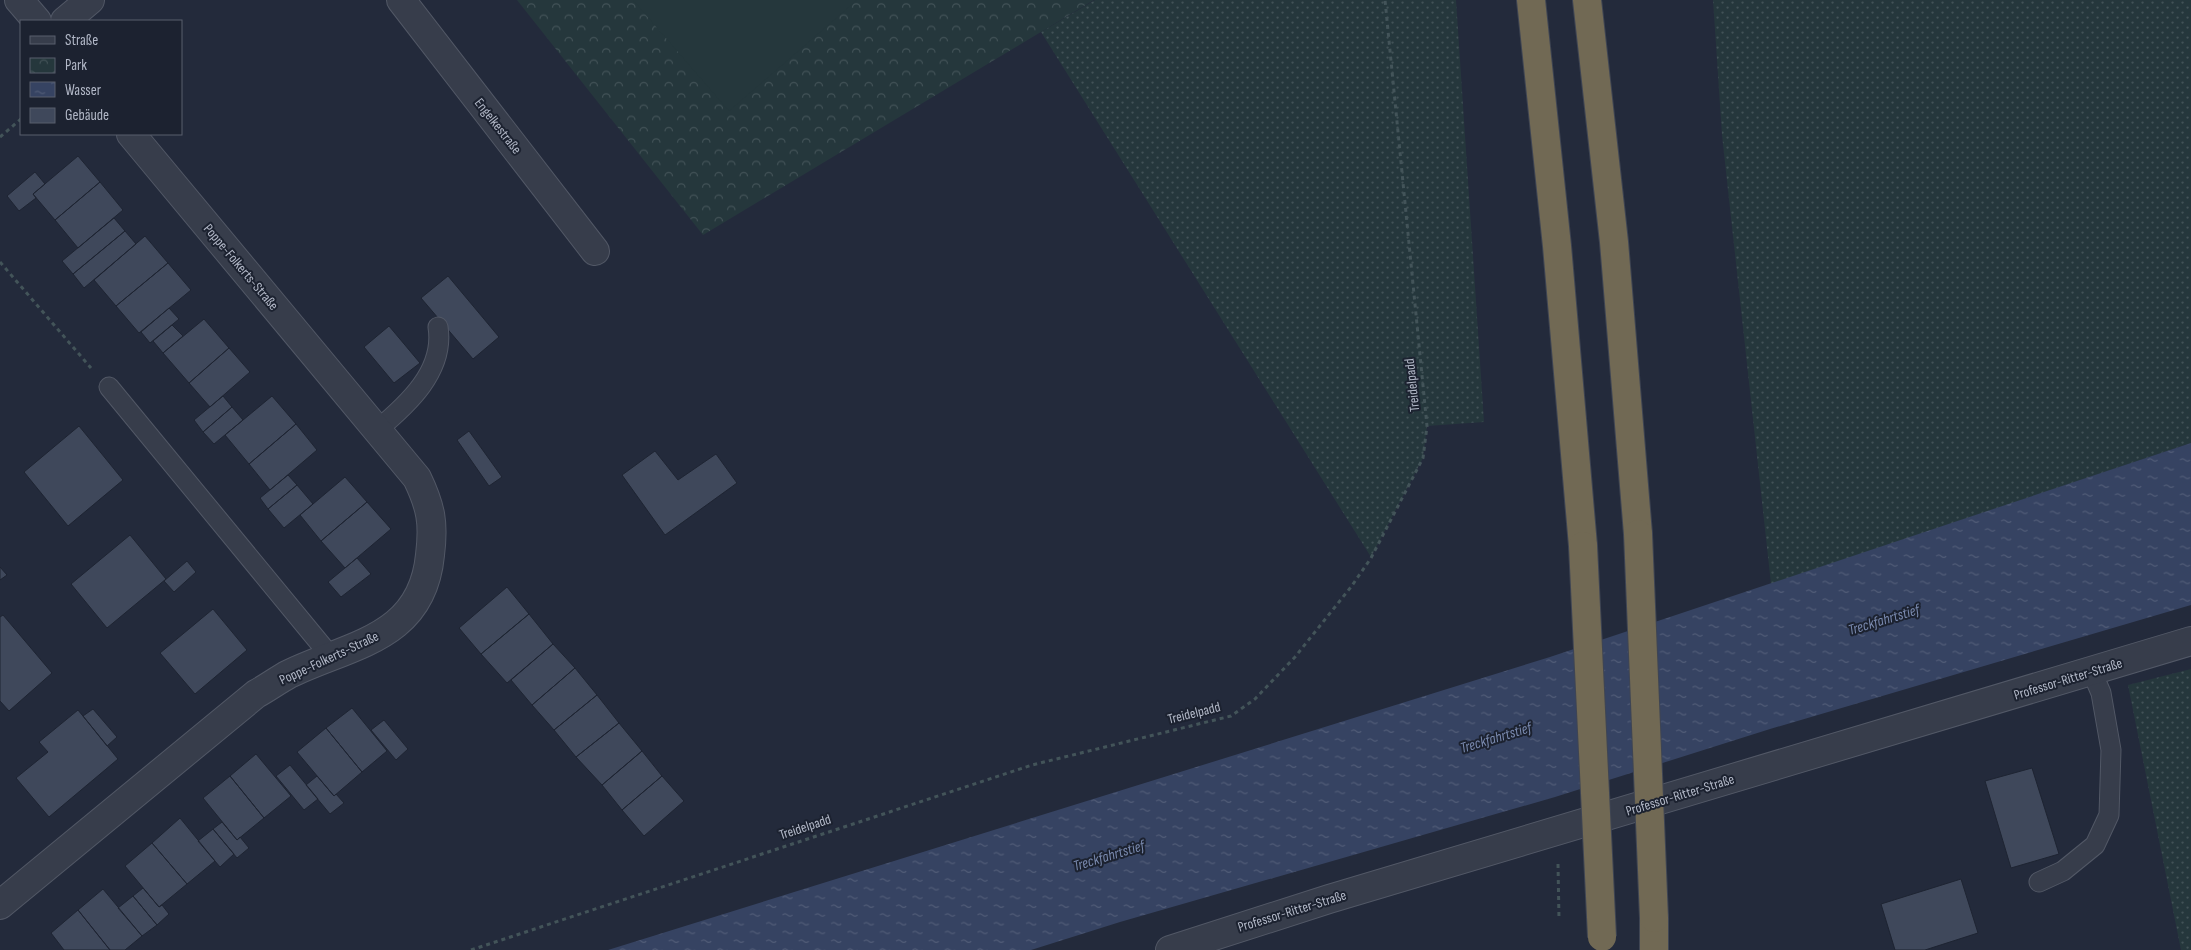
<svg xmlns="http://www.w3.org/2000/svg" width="2191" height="950" viewBox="0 0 2191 950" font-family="'Sofia Sans Condensed',sans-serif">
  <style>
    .grass { fill: url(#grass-dots) }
    .park { fill: url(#park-crowns) }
    .pitch { fill: #25373c }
    .water { fill: url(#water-ripples) }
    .building { fill: #3f485b; stroke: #1e2432 }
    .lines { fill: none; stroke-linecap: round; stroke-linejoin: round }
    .lane-casing { stroke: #525866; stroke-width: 21 }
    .street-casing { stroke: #525866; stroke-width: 30 }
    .highway-casing { stroke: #3f4553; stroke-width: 30 }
    .path { stroke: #435459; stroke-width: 3; stroke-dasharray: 4 4; stroke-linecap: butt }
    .lane { stroke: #373d4b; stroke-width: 19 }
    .street { stroke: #373d4b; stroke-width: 28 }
    .highway { stroke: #716954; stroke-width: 28 }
    .highway-bridge-casing { stroke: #3f4553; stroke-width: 30; stroke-linecap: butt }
    .highway-bridge { stroke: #716954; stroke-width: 28 }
    .labels { text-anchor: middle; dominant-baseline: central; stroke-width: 4; stroke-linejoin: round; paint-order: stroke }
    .street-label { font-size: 14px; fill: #b2b8c7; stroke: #1c2230 }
    .water-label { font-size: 15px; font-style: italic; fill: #7a8aaf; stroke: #1c2230 }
  </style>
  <defs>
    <pattern id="grass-dots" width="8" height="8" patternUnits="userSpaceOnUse" patternTransform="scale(1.25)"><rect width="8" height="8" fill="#25373c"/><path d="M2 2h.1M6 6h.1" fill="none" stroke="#425257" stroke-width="1.8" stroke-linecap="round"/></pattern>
    <pattern id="park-crowns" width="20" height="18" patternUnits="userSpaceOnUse" patternTransform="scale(1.25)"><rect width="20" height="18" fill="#25373c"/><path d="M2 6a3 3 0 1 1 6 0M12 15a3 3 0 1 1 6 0" fill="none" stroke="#425257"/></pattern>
    <pattern id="water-ripples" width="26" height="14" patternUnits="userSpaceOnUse" patternTransform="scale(1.25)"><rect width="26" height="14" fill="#364362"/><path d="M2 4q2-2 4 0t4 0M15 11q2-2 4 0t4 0" fill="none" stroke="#515c77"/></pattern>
  </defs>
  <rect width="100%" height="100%" fill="#232a3b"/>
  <path class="grass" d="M1095,0H1456L1484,422L1427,426L1423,458L1371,557L1041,32Z
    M1713,0H2191V443L1771,584L1722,135Z
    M2191,669V950H2181L2128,685Z"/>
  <path class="park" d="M517,0H1094L703,235Z"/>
  <path class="pitch" d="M633,0H857L729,111Z"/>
  <path class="water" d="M2191,443V605L1770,729L1555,797L1120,922L1031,950H608L1550,657Z"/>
  <path class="building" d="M78,156L100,182L55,220L33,194Z
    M35,172L45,184L33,194L36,198L19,211L7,196Z
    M100,182L123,210L78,248L55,220Z
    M114,218L125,231L73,274L62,261Z
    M125,231L136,244L84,288L73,274Z
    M145,236L168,263L116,306L94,280Z
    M168,263L191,290L139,333L116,306Z
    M448,276L499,337L473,359L421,298Z
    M169,308L179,319L150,343L141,332Z
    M204,319L229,348L189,383L163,353Z
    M172,325L183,336L163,353L153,341Z
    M389,326L420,363L394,383L364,347Z
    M229,348L250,372L210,407L189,383Z
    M223,396L232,407L203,432L194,420Z
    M272,396L296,424L249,464L225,435Z
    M232,407L243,420L214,444L203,432Z
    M296,424L317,450L270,490L249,464Z
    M79,426L123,480L68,526L24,472Z
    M469,431L502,477L489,486L457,440Z
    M655,451L678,480L716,454L737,483L665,535L622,475Z
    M288,475L297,485L268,509L260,498Z
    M345,477L367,502L321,541L300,515Z
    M297,485L313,504L284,528L268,509Z
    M367,502L391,529L345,568L321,541Z
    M130,535L166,579L107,628L71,584Z
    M357,558L371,574L341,597L328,582Z
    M187,561L196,572L174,592L164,581Z
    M0,567L7,575L0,580Z
    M507,587L529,614L481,654L459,628Z
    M213,609L247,650L195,694L160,653Z
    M529,614L553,644L507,683L481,654Z
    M3,615L52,673L9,711L0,701V617Z
    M553,644L575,668L532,705L511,680Z
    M575,668L597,695L554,730L532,705Z
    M597,695L619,723L576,757L554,730Z
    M352,708L387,751L362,772L326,728Z
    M93,709L117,737L107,746L83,716Z
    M78,710L118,759L49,817L16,778L48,752L39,742Z
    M384,720L408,749L396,760L371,730Z
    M619,723L642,751L602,785L576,757Z
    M326,728L362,772L334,796L297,752Z
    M642,751L662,776L622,810L602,785Z
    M256,754L291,796L264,818L230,776Z
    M290,765L318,799L304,810L276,776Z
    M2032,768L2059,854L2011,868L1985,781Z
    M230,776L264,818L237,840L203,798Z
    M317,776L334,796L336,794L344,803L330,814L306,785Z
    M662,776L684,801L644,836L622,810Z
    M180,818L215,861L187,884L152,843Z
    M222,822L237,840L240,837L249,848L237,858L213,829Z
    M213,829L234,854L220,867L198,841Z
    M152,843L187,884L159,907L125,866Z
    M1961,879L1978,933L1925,950H1895L1881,904Z
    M143,888L159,907L162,905L169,914L157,925L133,896Z
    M103,889L142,936L125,950H110L78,910Z
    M133,896L157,925L142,936L118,908Z
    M78,910L110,950H64L51,933Z"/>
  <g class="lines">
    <defs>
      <path id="lane" d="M109,387L332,658
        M377,430C407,405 445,371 438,327
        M2039,882L2063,871L2095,845L2109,815L2111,750L2101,693L2092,672"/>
      <path id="street" d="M19,0L37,21
        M401,0L595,251
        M65,21L90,0
        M0,905L256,694C267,688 278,680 289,674C351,644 422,639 430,555C434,523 431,507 417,478L131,134
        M1170,950L1329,899L2191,641"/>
      <path id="highway" d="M1531,0L1557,246L1583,546
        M1587,0L1614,242L1638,534
        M1654,950V918"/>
    </defs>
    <use href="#lane" class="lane-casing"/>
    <use href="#street" class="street-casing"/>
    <use href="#highway" class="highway-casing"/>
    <path class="path" d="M0,137L21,119
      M0,262L91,368
      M1558,864L1559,919
      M471,950L1032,765L1231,716L1255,699L1295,657L1351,587L1371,558L1423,458L1427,426L1385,0"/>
    <use href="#lane" class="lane"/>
    <use href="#street" class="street"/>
    <use href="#highway" class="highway"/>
    <defs>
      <path id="highway-bridge" d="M1638,534L1654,918
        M1583,546L1602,937"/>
    </defs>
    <use href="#highway-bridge" class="highway-bridge-casing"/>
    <use href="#highway-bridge" class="highway-bridge"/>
  </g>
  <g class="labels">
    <g class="street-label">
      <text transform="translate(498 126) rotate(52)">Engelkestraße</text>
      <text transform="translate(241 267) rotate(50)">Poppe-Folkerts-Straße</text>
      <text transform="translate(1412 385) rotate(-96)">Treidelpadd</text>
      <text transform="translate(329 658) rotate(-25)">Poppe-Folkerts-Straße</text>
      <text transform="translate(2068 679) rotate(-17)">Professor-Ritter-Straße</text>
      <text transform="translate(1194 713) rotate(-14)">Treidelpadd</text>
      <text transform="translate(1680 795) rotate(-17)">Professor-Ritter-Straße</text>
      <text transform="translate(805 827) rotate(-18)">Treidelpadd</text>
      <text transform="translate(1292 911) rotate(-17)">Professor-Ritter-Straße</text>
    </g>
    <g class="water-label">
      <text transform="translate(1884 620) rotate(-17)">Treckfahrtstief</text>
      <text transform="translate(1496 738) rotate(-17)">Treckfahrtstief</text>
      <text transform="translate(1109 856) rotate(-17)">Treckfahrtstief</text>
    </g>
  </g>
  <rect x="20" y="20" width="162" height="115" fill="#1c2230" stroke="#585e6c"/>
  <rect x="30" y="36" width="25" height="8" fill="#373d4b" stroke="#585e6c"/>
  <text x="65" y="45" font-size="15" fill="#b2b8c7">Straße</text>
  <rect x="30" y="58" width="25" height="15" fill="url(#park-crowns)" stroke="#585e6c"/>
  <text x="65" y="70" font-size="15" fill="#b2b8c7">Park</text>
  <rect x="30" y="82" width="25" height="15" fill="url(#water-ripples)" stroke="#585e6c"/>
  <text x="65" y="95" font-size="15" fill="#b2b8c7">Wasser</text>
  <rect x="30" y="108" width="25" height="15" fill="#3f485b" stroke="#585e6c"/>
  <text x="65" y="120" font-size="15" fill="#b2b8c7">Gebäude</text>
</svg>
